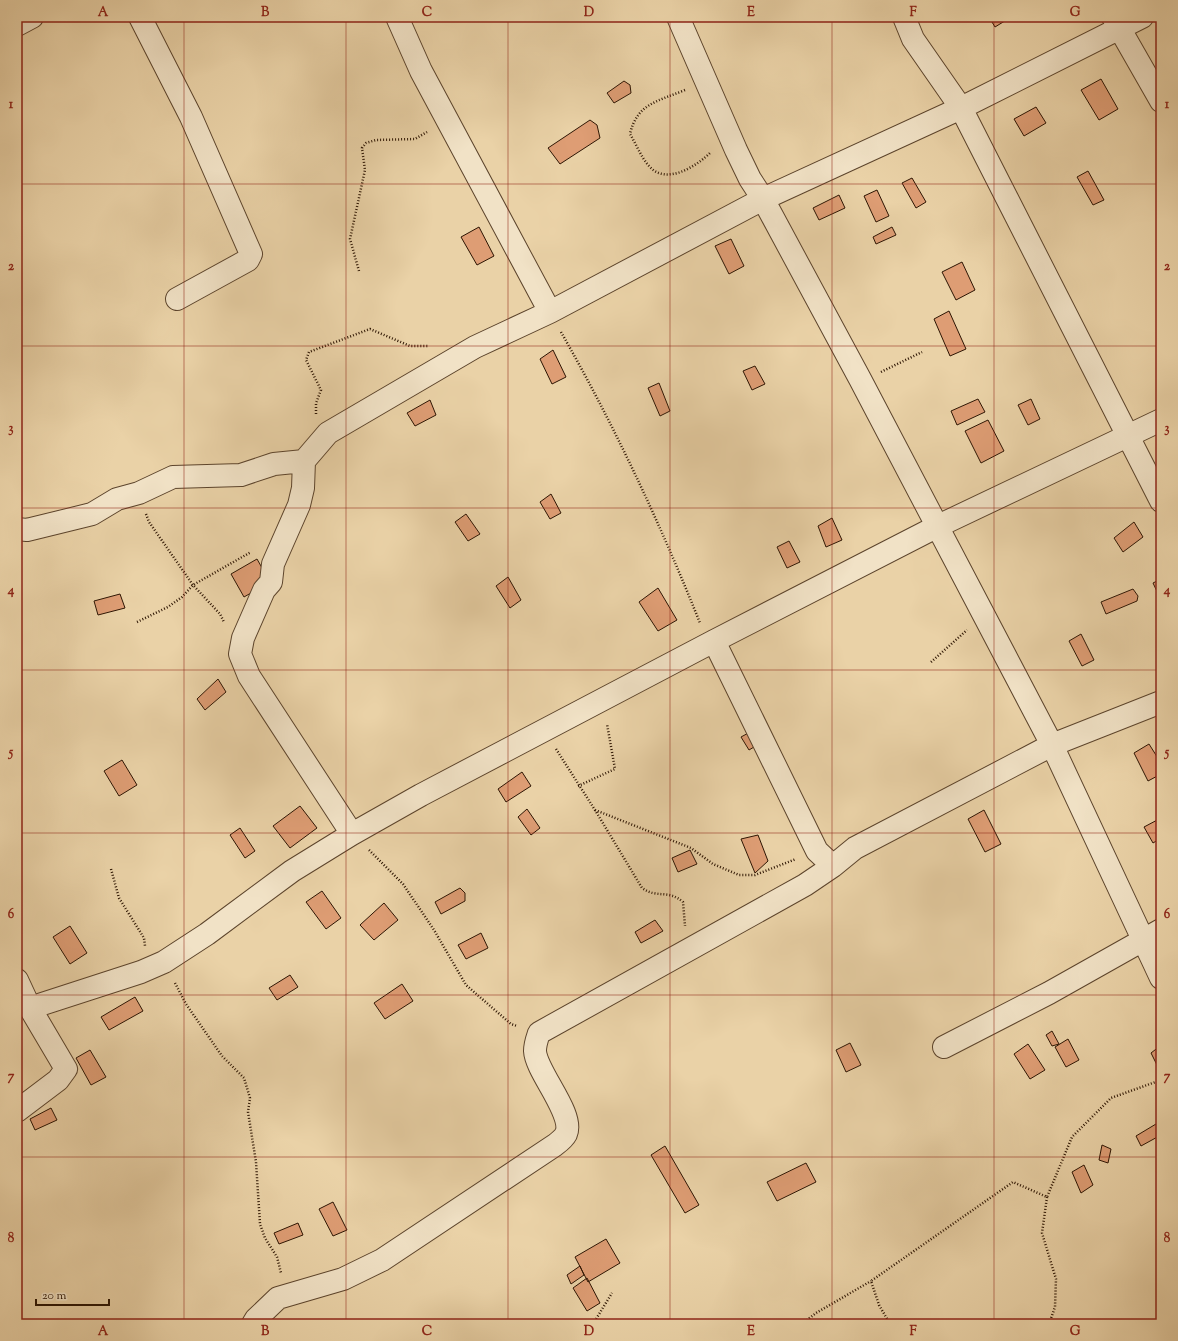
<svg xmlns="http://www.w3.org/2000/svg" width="1178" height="1341" viewBox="0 0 1178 1341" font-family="'Sorts Mill Goudy',serif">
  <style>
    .building { fill: #de9d74; stroke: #2d1503 }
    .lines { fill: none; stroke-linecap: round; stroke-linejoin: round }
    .minor-casing { stroke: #5c442c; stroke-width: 24 }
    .path { stroke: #2d1503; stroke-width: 2.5; stroke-dasharray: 1 2; stroke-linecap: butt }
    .minor { stroke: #f1e2c6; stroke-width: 22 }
    .grid { fill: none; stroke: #8f2418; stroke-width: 1; stroke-opacity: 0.55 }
    .neatline { fill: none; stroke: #8f2418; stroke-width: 1.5 }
    .grid-label { font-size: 13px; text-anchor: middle; font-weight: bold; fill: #8f2418 }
  </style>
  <rect width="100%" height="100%" fill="#ead2a7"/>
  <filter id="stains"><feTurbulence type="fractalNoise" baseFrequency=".005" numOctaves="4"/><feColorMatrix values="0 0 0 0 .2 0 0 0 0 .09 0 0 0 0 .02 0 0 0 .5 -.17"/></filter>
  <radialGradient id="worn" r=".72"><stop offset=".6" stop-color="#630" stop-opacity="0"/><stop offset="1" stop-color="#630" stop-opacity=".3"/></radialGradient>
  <path class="building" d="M989,17H1007L1008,19L995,27Z
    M1101,79L1118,109L1099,120L1081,90Z
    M624,81L630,85L631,93L614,103L607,93Z
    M1036,107L1046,123L1024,136L1014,119Z
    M590,120L597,125L600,138L560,164L548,148Z
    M1088,171L1104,200L1093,205L1077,177Z
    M912,178L926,202L916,208L902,183Z
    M877,190L889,216L876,222L864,196Z
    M839,195L845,208L819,220L813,208Z
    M479,227L494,256L477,265L461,237Z
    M892,227L896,235L876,244L873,237Z
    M731,239L744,266L729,274L715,246Z
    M962,262L975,290L956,300L942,272Z
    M949,311L966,349L950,356L934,319Z
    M553,350L566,377L552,384L540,359Z
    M755,366L765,384L752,390L743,371Z
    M659,383L670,411L660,416L648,388Z
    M978,399L985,412L957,425L951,411Z
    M1031,399L1040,419L1028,425L1018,405Z
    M430,400L436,415L415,426L407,413Z
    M988,420L1004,451L981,463L965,431Z
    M551,494L561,513L550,519L540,502Z
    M466,514L480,534L468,541L455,522Z
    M832,518L842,540L826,547L818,526Z
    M1134,522L1143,537L1123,552L1114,538Z
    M789,541L800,562L787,568L777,547Z
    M257,559L270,582L244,597L231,574Z
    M508,577L521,600L510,608L496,586Z
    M1161,579V600L1153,583Z
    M658,588L677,620L658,631L639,602Z
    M1133,589L1138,596L1137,601L1106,614L1101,602Z
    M120,594L125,608L98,615L94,601Z
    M1081,634L1094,660L1082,666L1069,641Z
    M218,679L226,692L205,710L197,699Z
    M752,731L759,744L749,750L741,737Z
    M1149,744L1161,763V774L1148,781L1134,753Z
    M122,760L137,785L119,796L104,771Z
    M522,772L531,786L506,802L498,789Z
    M300,806L317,828L290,848L273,826Z
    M527,809L540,828L531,835L518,817Z
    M984,810L1001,844L985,852L968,819Z
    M1161,818V838L1153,843L1144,827Z
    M240,828L255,851L245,858L230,835Z
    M758,835L768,861L755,873L741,839Z
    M690,850L697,864L678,872L672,858Z
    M460,888L465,893V901L441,914L435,902Z
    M322,891L341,918L326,929L306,902Z
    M384,903L398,920L374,940L360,925Z
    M655,920L663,931L641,943L635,932Z
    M70,926L87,953L70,964L53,937Z
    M481,933L488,948L466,959L458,945Z
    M290,975L298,987L277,1000L269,988Z
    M402,984L413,1001L385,1019L374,1003Z
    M135,997L143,1011L109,1030L101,1017Z
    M1052,1031L1059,1044L1052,1046L1046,1035Z
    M1068,1039L1079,1060L1066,1067L1055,1047Z
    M850,1043L861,1065L846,1072L836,1050Z
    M1028,1044L1045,1070L1030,1079L1014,1054Z
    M1160,1046L1161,1065L1158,1067L1151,1053Z
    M90,1050L106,1077L91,1085L76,1058Z
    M51,1108L57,1120L35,1130L30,1119Z
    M1161,1121V1135L1141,1146L1136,1136Z
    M1102,1145L1111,1149L1108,1163L1099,1160Z
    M665,1146L699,1205L685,1213L651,1155Z
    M806,1163L816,1182L777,1201L767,1182Z
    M1084,1165L1093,1185L1081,1193L1072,1172Z
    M333,1202L347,1230L333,1236L319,1209Z
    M298,1223L303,1235L279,1244L274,1233Z
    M606,1239L620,1263L588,1282L575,1257Z
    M580,1266L584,1275L571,1284L567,1275Z
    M587,1278L600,1303L587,1311L573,1288Z"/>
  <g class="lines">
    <defs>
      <path id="minor" d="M140,17L191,117L251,254L248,260L177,299
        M397,17L421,71L550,312
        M678,17L736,150L750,179L763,199L860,379L1052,745L1161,978
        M904,17L913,39L961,108L1142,17
        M1113,17L1161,101
        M17,25L32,17
        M17,529L27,530L92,514L117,499L139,493L173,477L241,475L274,464L304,461
        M714,641L817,851L833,866
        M352,834L249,676L240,654L243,638L264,590L271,582L273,564L299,505L303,488L304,461L328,433L475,347L550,312L763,199L961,108L1161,501
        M17,980L30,1008L66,1069L58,1080L17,1111
        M30,1008L141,972L164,962L207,934L292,871L352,834L421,795L714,641L936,527L1161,420
        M944,1047L1049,993L1161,930
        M253,1324L256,1319L278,1298L343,1279L382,1260L555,1145C559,1142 564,1138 566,1134C575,1114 536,1072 535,1051C535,1044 537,1039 539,1033L805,885L833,866L855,848L1052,745L1161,702"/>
    </defs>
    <use href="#minor" class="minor-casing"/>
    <path class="path" d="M685,90C659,101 637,103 630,134C636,144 641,157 649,166C666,186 697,166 711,152
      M359,271L350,239L365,170L362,148L366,143L376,140L415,139L427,132
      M561,332C614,425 660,523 700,623
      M881,372L922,352
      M316,414V403L321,390L306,360L309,352L370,329L410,346H428
      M146,514L149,522L193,585L220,614L224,622
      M137,622L168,607L182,597L193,585L251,552
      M931,662L967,630
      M556,749L595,810L642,888C658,899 668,889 683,902L685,926
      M578,786L615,769L607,724
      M595,810L691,848L713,864L739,875H755L796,859
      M369,850L403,884L434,930L466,985L511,1024L517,1026
      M111,869L119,898L144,938L145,946
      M175,983L186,1004L222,1056L244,1078L250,1098L248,1112L256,1162L260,1224L265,1238L277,1257L281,1273
      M1047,1197L1042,1233L1056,1279L1055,1307L1049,1324
      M593,1324L612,1293
      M802,1324L816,1313L871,1281
      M890,1324L879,1305L871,1281L1013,1182L1047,1197L1072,1137L1111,1098L1161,1080"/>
    <use href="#minor" class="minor"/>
  </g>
  <path class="grid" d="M184,17V1324M346,17V1324M508,17V1324M670,17V1324M832,17V1324M994,17V1324M17,184H1161M17,346H1161M17,508H1161M17,670H1161M17,833H1161M17,995H1161M17,1157H1161"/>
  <rect width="1178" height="1341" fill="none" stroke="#ead2a7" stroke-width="44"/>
  <path d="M36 1299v6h73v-6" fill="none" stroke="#2d1503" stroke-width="2"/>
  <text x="42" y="1299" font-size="12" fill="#2d1503" stroke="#f1e2c6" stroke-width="3" paint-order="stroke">20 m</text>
  <rect x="22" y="22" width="1134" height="1297" class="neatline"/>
  <g class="grid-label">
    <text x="103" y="16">A</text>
    <text x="265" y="16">B</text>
    <text x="427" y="16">C</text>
    <text x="589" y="16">D</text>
    <text x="751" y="16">E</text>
    <text x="913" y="16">F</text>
    <text x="1075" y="16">G</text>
    <text x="11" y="108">1</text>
    <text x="1167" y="108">1</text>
    <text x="11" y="270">2</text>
    <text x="1167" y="270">2</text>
    <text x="11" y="432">3</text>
    <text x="1167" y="432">3</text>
    <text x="11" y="594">4</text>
    <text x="1167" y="594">4</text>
    <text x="11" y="756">5</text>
    <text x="1167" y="756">5</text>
    <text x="11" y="918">6</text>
    <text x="1167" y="918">6</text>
    <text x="11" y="1080">7</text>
    <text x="1167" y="1080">7</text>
    <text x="11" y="1242">8</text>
    <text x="1167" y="1242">8</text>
    <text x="103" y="1335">A</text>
    <text x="265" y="1335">B</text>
    <text x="427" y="1335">C</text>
    <text x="589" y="1335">D</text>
    <text x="751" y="1335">E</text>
    <text x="913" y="1335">F</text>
    <text x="1075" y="1335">G</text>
  </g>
  <rect width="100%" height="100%" filter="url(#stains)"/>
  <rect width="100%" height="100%" fill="url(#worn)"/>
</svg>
